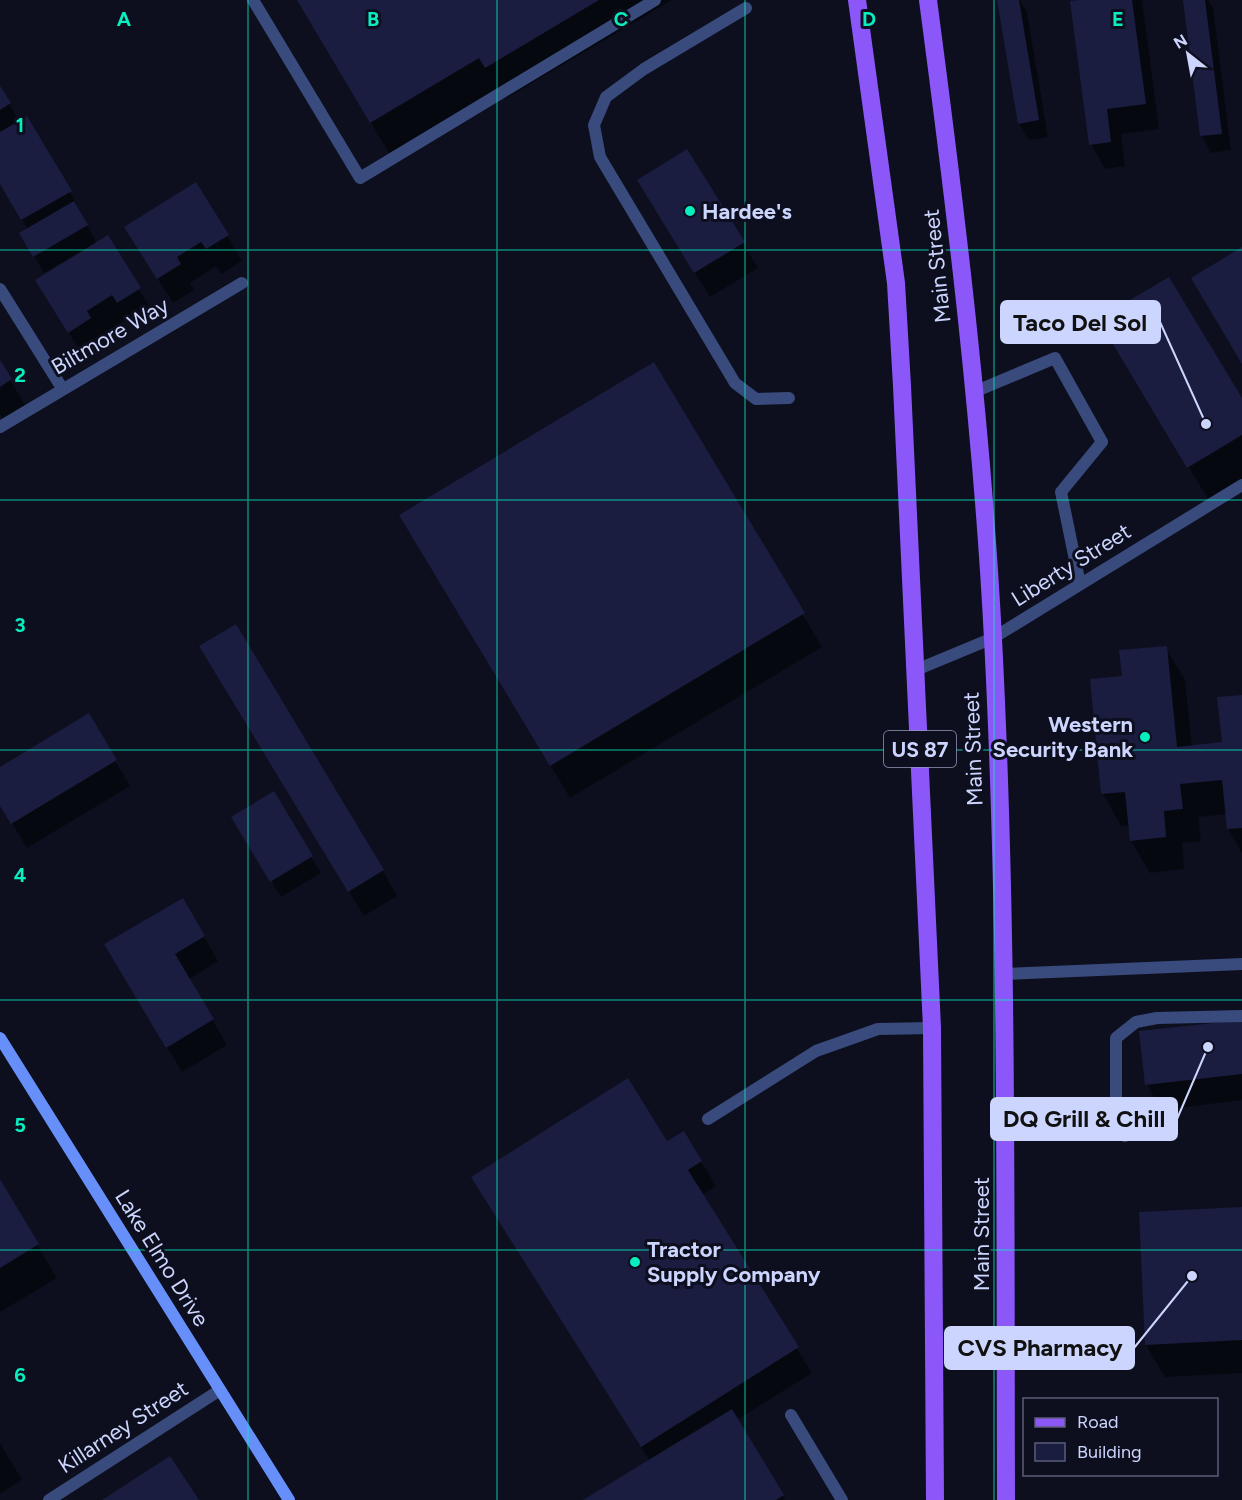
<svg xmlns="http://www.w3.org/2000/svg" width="1242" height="1500" viewBox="0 0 1242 1500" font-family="Figtree,sans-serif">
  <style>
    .shadow { fill: #0007 }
    .building { fill: #1a1d3f }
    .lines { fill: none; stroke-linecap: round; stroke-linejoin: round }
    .lane { stroke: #394b7c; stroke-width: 12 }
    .street { stroke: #394b7c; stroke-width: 12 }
    .secondary { stroke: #668ffa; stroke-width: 12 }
    .primary { stroke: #8c57f9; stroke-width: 18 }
    .grid { fill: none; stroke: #08eebf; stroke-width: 1.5; stroke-opacity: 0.55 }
    .poi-dot { fill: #08eebf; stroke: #0d0f1f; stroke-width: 2 }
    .labels { text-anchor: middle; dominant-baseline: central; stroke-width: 6; stroke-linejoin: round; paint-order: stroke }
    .shield { fill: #0d0f1f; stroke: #939aba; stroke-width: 1.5 }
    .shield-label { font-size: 21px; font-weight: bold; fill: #ccd5fd }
    .poi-label { font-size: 22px; font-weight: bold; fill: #ccd5fd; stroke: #0d0f1f; text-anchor: start }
    .street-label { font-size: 22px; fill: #ccd5fd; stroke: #0d0f1f }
    .grid-label { font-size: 20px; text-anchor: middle; font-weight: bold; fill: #08eebf; stroke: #0d0f1f; stroke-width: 6; stroke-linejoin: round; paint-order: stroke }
    .leader { fill: none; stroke: #ccd5fd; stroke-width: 2 }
    .callout-dot { fill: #ccd5fd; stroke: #0d0f1f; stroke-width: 2 }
    .callout { fill: #ccd5fd; stroke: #ccd5fd; stroke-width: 2 }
    .callout-label { font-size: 24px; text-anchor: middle; font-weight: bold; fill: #111 }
  </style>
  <rect width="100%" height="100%" fill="#0d0f1f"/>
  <path class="shadow" d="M298,0H672L505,99L499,90L390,155Z
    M998,0H1020L1027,12L1048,137L1029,140L1019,124Z
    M1091,0H1142L1159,129L1121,134L1125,166L1105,169L1091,144Z
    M1184,0H1208L1213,8L1231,150L1211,153L1202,136Z
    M0,88L20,122L70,192L97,244L107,237L154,314L133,327L128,319L100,337L104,344L84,357L52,306L66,263L65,261L44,273L21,233L28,230L0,181Z
    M653,205L743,243L758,268L710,297Z
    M228,236L242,261L221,274L216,266L190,283L194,290L173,303L141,252Z
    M1119,352L1242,401V479L1208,499Z
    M0,363L25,405L3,419L0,414Z
    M653,364L822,647L570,798L420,548Z
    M1166,648L1185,680L1192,747L1224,744L1242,697V853L1228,829L1227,814L1198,817L1201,841L1182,843L1184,869L1150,873L1131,841L1130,826H1121L1103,794L1123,678Z
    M216,671L383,871L397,896L364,916Z
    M88,715L130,786L27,848L0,804V768Z
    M273,793L321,873L281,897L233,817Z
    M183,900L218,961L189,979L227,1045L182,1072L121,970Z
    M1242,1021V1100L1161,1110L1147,1084Z
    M667,1143L701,1161L716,1186L702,1195L812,1373L737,1420L785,1500H585L650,1461L488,1202Z
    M0,1182L57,1278L0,1312Z
    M1242,1208V1373L1165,1377L1146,1345Z
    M0,1443L22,1480L0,1494Z"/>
  <path class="building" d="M297,0H599L485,68L479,58L370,123Z
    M997,0H1019L1039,120L1018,124Z
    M1080,0H1132L1146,104L1107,109L1111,142L1089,145L1070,1Z
    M1183,0H1205L1222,134L1200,136Z
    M0,86L11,103L0,110Z
    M27,116L72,191L21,220L0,184V132Z
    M687,149L745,242L694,273L637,180Z
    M196,182L229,235L206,249L201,242L177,257L181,264L157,279L124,227Z
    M74,201L88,225L33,257L19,233Z
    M108,235L141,288L117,303L112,295L87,311L91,318L68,333L35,280Z
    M1242,247V364L1191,278Z
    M1169,277L1242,398V435L1187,468L1098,319Z
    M0,360L12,379L0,387Z
    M654,362L805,613L550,766L399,515Z
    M236,624L384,870L348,892L199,646Z
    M1167,646L1177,747L1222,742L1217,697L1242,695V828L1227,829L1222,780L1180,784L1183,809L1164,811L1166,837L1130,841L1125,792L1101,794L1090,679L1122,676L1119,650Z
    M89,713L117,760L11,824L0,806V767Z
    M274,791L313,856L270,882L231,817Z
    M183,898L205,936L175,954L214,1019L166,1048L104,944Z
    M1242,1020V1074L1145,1085L1139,1031Z
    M628,1078L667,1141L684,1131L702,1161L688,1170L799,1347L641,1447L471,1177Z
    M0,1179L39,1244L0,1268Z
    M1242,1207V1340L1145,1345L1139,1212Z
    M732,1409L784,1495L776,1500H583Z
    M170,1456L199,1500H102Z"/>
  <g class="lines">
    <path class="lane" d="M253,0L360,178L655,0
      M746,8L644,69L606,97L594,125L600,157L735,383L756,399L789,398
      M974,392L1055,358L1102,442L1061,492L1080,584
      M708,1119L816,1051L878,1029L932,1028
      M1125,1136L1116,1114V1038L1136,1022L1157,1018L1242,1016
      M791,1415L842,1500"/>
    <path class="street" d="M0,289L62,388
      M0,427L242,283
      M916,670L993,638L1242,485
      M1004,974L1242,964
      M49,1500L220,1390"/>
    <path class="secondary" d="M0,1038L289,1500"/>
    <path class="primary" d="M857,0L896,283L902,386L932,1028L935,1500
      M928,0C956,212 982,425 993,639C1008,926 1005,1213 1006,1500"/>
  </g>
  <path class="grid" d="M248,0V1500M497,0V1500M745,0V1500M994,0V1500M0,250H1242M0,500H1242M0,750H1242M0,1000H1242M0,1250H1242"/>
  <g class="poi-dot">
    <circle cx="690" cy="211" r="6"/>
    <circle cx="1145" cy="737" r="6"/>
    <circle cx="635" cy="1262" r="6"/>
  </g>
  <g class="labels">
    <rect class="shield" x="884" y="731" width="72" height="36" rx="4.5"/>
    <g class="shield-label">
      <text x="920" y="749">US 87</text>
    </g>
    <g class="poi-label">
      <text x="702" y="211">Hardee's</text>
      <text x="1133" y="724" text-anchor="end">Western<tspan x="1133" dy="25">Security Bank</tspan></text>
      <text x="647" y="1249">Tractor<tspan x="647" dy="25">Supply Company</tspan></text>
    </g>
    <g class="street-label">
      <text transform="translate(937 266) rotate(-96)">Main Street</text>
      <text transform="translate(110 336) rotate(-30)">Biltmore Way</text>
      <text transform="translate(1071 565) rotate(-32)">Liberty Street</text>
      <text transform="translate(973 749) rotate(-92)">Main Street</text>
      <text transform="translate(981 1234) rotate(-90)">Main Street</text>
      <text transform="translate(162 1258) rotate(58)">Lake Elmo Drive</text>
      <text transform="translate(123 1427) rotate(-33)">Killarney Street</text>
    </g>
  </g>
  <g class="grid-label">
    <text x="124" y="26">A</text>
    <text x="373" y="26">B</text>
    <text x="621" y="26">C</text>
    <text x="869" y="26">D</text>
    <text x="1118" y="26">E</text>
    <text x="20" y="132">1</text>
    <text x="20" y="382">2</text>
    <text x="20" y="632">3</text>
    <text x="20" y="882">4</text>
    <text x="20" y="1132">5</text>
    <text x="20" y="1382">6</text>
  </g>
  <path class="leader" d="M1206 424L1160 322M1208 1047L1177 1119M1192 1276L1134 1348"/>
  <g class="callout-dot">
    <circle cx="1206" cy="424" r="6"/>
    <circle cx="1208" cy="1047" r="6"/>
    <circle cx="1192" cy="1276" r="6"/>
  </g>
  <g class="callout">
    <rect x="1001" y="301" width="159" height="42" rx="6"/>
    <rect x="991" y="1098" width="186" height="42" rx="6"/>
    <rect x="945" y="1327" width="189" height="42" rx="6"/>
  </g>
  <g class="callout-label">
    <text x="1080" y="331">Taco Del Sol</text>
    <text x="1084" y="1127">DQ Grill &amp; Chill</text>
    <text x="1040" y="1356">CVS Pharmacy</text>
  </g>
  <rect x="1023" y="1398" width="195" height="78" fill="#0d0f1f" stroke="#595e78" stroke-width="1.5"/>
  <rect x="1035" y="1418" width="30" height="9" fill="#8c57f9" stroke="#595e78" stroke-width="1.5"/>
  <text x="1077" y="1428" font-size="18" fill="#ccd5fd">Road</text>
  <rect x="1035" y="1443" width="30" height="18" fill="#1a1d3f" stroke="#595e78" stroke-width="1.5"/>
  <text x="1077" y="1458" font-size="18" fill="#ccd5fd">Building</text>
  <g transform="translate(1188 54) rotate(329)" stroke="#0d0f1f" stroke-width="4.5" paint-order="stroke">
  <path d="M0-4.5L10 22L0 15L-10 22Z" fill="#ccd5fd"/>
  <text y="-9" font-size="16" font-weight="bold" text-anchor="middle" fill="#ccd5fd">N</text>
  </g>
</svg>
